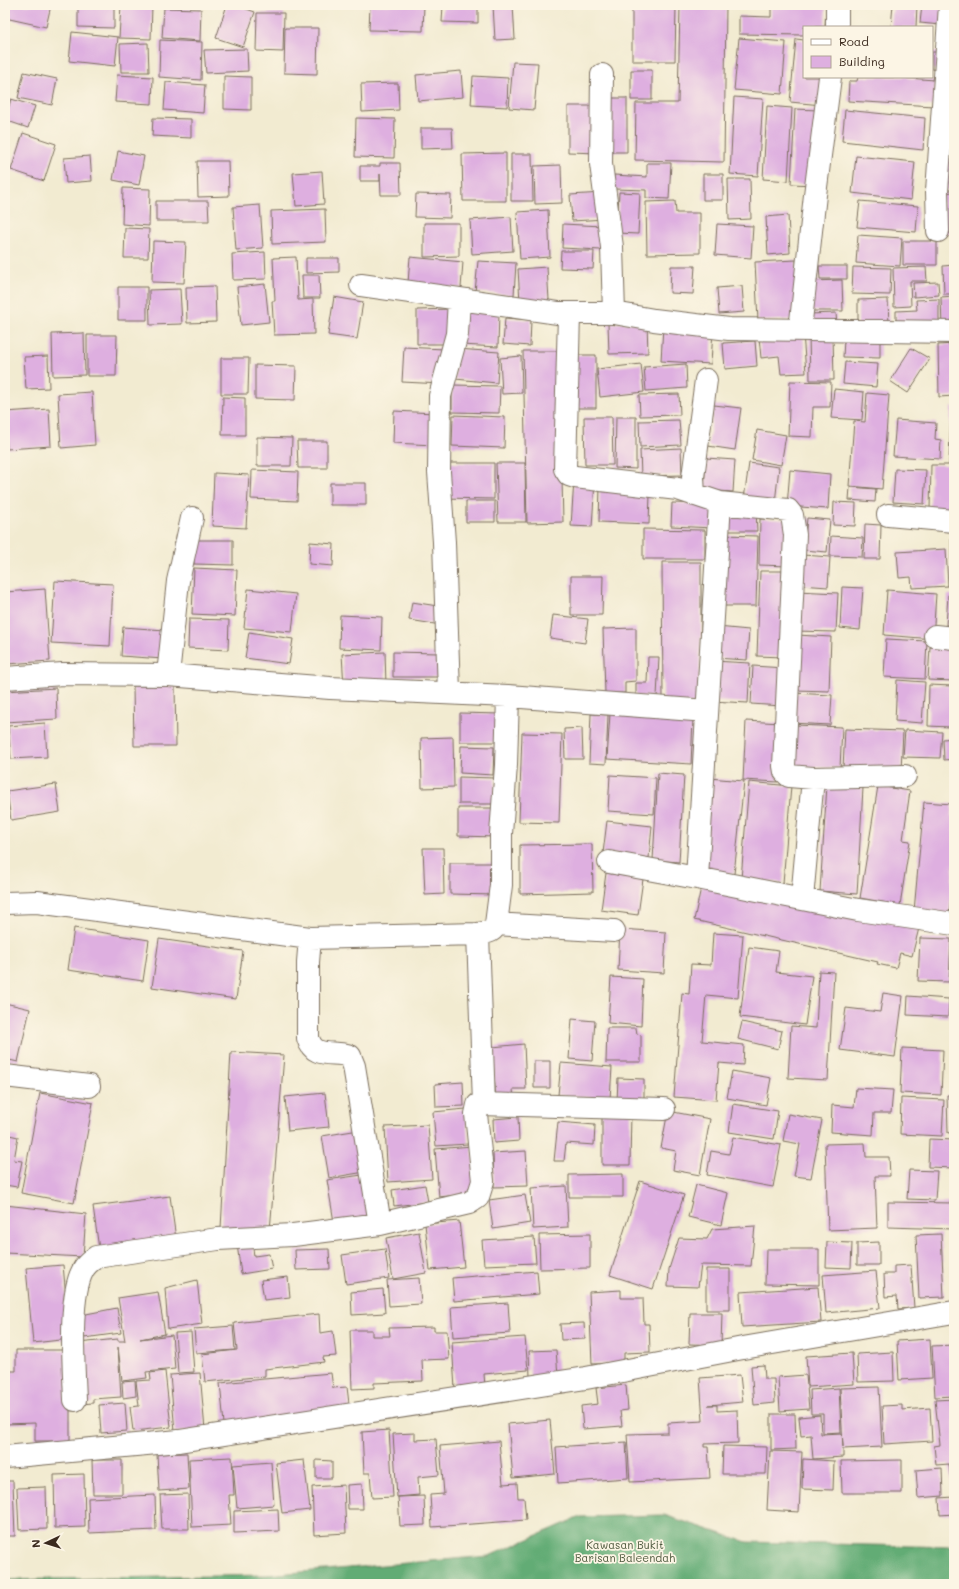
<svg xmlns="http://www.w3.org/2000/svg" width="959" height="1589" viewBox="0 0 959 1589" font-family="Mali,sans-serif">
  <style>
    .forest { fill: #62ac75; stroke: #4e6b4a }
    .building { fill: #deafe0 }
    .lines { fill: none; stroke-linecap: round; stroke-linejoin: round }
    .street-casing { stroke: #7b6e5d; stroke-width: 24 }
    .street { stroke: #fff; stroke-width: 22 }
    .labels { text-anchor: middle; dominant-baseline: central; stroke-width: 3.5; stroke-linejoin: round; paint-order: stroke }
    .park-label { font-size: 11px; fill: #4e593e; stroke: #fcf5e5 }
  </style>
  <rect width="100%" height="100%" fill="#fcf5e5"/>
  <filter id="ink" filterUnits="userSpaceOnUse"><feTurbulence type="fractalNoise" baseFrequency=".025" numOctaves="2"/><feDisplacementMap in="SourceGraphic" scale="8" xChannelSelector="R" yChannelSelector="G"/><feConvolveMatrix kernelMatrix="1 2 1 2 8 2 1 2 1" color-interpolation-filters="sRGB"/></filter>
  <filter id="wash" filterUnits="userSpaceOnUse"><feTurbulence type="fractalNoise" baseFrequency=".012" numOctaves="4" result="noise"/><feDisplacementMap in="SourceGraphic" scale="16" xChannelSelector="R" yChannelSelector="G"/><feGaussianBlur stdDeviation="0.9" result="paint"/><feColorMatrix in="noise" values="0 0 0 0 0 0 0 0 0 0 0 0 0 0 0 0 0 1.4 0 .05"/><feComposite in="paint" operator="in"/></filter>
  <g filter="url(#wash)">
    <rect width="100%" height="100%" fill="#f2ebd1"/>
    <path class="forest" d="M664,1515L747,1542L954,1547V1584H5V1580L266,1575L489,1556L580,1517Z"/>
    <g id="blocks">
      <path class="building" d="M5,5H51L46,27L5,18Z
        M78,5H114V28L78,27Z
        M121,5H152L151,39L119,38Z
        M227,5H235L255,12L243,47L216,38Z
        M370,5H424L423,31L369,30Z
        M443,5H478V23L442,22Z
        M493,5H513L515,39L495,40Z
        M632,5H676L675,61H632Z
        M680,5H726L724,162L635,160L636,103H678Z
        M771,5H826L825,27H804V35L739,34V16L771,17Z
        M893,5H917L916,27H891Z
        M922,5H944L941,25L920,23Z
        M164,8L201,9L200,41L162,38Z
        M257,13H284L283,52L256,51Z
        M285,28H318L317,74L284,73Z
        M72,32L118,37L115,66L69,61Z
        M739,38L786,42L782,94L734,90Z
        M796,39L804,40V77H825L822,105L790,102Z
        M160,40L202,42L201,80L159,77Z
        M148,43L149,72H121L120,44Z
        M247,49L248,71L206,73L204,50Z
        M932,52H940L939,70L932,69Z
        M513,62L538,63L534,110L509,108Z
        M631,70H652V100H631Z
        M461,71L463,97L418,101L416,75Z
        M24,72L57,79L52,105L18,98Z
        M117,75L153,77L152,104L115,102Z
        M224,76L251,77V110L224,109Z
        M473,76L508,78L507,107L471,105Z
        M858,77H907V78L935,80L934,106L848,101L849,81H857Z
        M166,82L205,85L203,113L164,110Z
        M398,83L399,110L362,112L361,84Z
        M734,97L763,99L758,176L730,174Z
        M604,98H627V152H604Z
        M11,99L35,106L28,128L5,120Z
        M568,106H600L599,153L568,152Z
        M767,106L792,108L788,181L763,179Z
        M795,109L818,110L814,185L791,184Z
        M845,110L925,118L923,150L842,141Z
        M153,118L191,119V138L152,136Z
        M356,118L395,119L394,158L355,157Z
        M421,128H452L453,148L421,149Z
        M23,133L56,144L44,181L11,170Z
        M118,151L144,156L139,185L113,180Z
        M506,153V201H463L462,154Z
        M511,154H532L533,201H511Z
        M90,156L92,181L66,183L64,158Z
        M856,156L915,162L911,200L852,193Z
        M945,159H954V190H946Z
        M197,161H228L229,196L198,197Z
        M380,163H400L401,195H381L380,174V181H360V166H380Z
        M647,163H671L669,199L646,198V190L614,189V175L647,177Z
        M561,165L562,203L535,204L534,166Z
        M322,171L324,204L296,206L293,173Z
        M703,174H723V200H703Z
        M728,179H750L751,219L729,220Z
        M123,188L150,189L149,226L122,224Z
        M619,192L640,193L638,234L617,233Z
        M954,192V233H944L942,193Z
        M603,193L605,219L572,221L570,195Z
        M416,194L451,195L450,218L415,217Z
        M156,201H208L209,221H156Z
        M675,201L676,213H700V253L647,254L646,202Z
        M860,201L918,206L916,232L857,227Z
        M260,205L263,248L236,250L233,207Z
        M325,209L326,242L272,244L271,211Z
        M548,210L550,257L520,259L517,212Z
        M788,215L790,253L768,255L766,217Z
        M511,217L513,251L472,254L470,220Z
        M424,223H459V256L424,257Z
        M563,224L602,226L601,250L562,248Z
        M717,224L753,226L751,258L715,255Z
        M125,228L149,229L148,258H124Z
        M858,235L902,238L900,266L856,263Z
        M153,241L186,242L184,283L152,282Z
        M903,241H937V265H903Z
        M561,251H594L593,269L560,268Z
        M265,252L266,279L233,280L232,254Z
        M296,257L298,300L313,299L314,334L274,335L272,301H275L273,258Z
        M410,257L463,262L461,288L408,283Z
        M306,258H339V272L306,273Z
        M796,260L799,319L758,321L755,262Z
        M478,261L516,263L514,295L475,292Z
        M954,265V294H944L943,266Z
        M671,266H695L693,294L670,293Z
        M819,266H847V279H820Z
        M547,267L549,300L520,302L518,269Z
        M853,267L891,268L890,295L852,294Z
        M926,267L927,281H910L911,306L894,307L893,268Z
        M302,275H319L320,298H303Z
        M842,280L843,311H811L810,281Z
        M938,282L939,295L914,297L913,283Z
        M265,284L269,322L241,325L237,287Z
        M215,286L216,322L187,323L186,287Z
        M742,286L744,312L719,314L717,288Z
        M118,287H147V320H118Z
        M180,289L182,324L150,325L149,290Z
        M954,296V328L942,329L941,297Z
        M334,297L363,302L357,339L328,335Z
        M888,299L889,326L858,327V300Z
        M939,299V329H896V311L917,310L916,300Z
        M450,309V344H417V310Z
        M462,312L499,313L498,347L461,345Z
        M836,313L837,327L809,329V314Z
        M505,318L531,320L530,346L503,344Z
        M608,323H647L648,353L609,354Z
        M663,326L713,329L711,364L661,361Z
        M84,333L85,375L53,376L52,334Z
        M803,333L806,373L781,374L779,356L761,358L759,337Z
        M87,335H117L116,376H87Z
        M809,335H833L834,380H810Z
        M844,339L880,340V358L843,357Z
        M755,341L757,366L725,369L723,343Z
        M954,344V396L939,397L938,345Z
        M404,347L444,349L442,384L402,382Z
        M911,348L930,359L908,393L890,381Z
        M457,349L499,352L497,383L455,379Z
        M523,351H559L563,522L527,523Z
        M570,355H596V408H570Z
        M48,356L49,388L26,389L24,357Z
        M521,356L522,393L502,394L500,358Z
        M221,358H249L248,394H221Z
        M845,362L878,364L876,387L843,384Z
        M641,364L644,392L600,397L597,369Z
        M686,364L687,388L646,391L644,367Z
        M255,365L296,366L295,400L255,399Z
        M790,381L831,382L830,407H813L812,437L788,436Z
        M452,385L500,386L499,413L452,412Z
        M834,389L864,392L862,420L831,418Z
        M5,390H6L7,408H5Z
        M92,392L95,445L61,448L58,394Z
        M867,393L889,395L882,489L849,486L854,421L865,422Z
        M679,394L680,415L640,416L639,395Z
        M223,397L245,398V435H222Z
        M714,405L741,408L735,450L708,446Z
        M951,407H954V510L930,509L931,465H949Z
        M49,409L51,446L7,449L5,412Z
        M394,411L435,413L434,445L393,443Z
        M453,415L505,417L504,448L452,446Z
        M584,417H612L613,465H585Z
        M616,417H636V469L615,468Z
        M679,420L681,445L640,447L639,421Z
        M896,420L936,423L935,439L941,440L940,459L893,456Z
        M757,430L786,435L781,465L752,460Z
        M257,437L292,438L291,466H257Z
        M297,441H327V468H298Z
        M681,448L682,475L641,476L640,450Z
        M706,458L735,460L733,492L704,490Z
        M444,463H494V499L443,498Z
        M496,463H525L526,522H498Z
        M749,463L779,467L775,503L744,499Z
        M895,469L926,470L924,504L893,502Z
        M252,470L298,472L297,501L251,499Z
        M790,470L830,474L828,509L787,506Z
        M214,473L249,475L246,528L212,526Z
        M574,480L595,481L592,527L571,526Z
        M330,483H366V505H330Z
        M600,486L650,494L649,524L599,522Z
        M850,487L876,489L875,502L849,500Z
        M466,501H495V522H466Z
        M834,502L856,503L855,526L833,525Z
        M672,503L714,504L713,528L671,526Z
        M724,509H756L757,531H724Z
        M807,518L830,520L827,552L804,550Z
        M760,519L790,520L788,566L759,565Z
        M865,524L881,525L880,559H864Z
        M643,529L705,530V559H643Z
        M722,535L758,536L756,606H721Z
        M831,536L863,538L862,557L830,556Z
        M951,538H954V576H951Z
        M194,540H233V565L194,564Z
        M310,542L334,544L333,566L309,564Z
        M946,549L948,586L912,588L911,577L899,578L897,552Z
        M803,555L830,557L828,587L801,585Z
        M662,562H701V636L698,704L663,701Z
        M194,568L237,570L235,616L192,614Z
        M760,571H784L782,657L757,656Z
        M571,576H603L602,615H571Z
        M55,581L113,584L110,646L51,643Z
        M842,587L863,588L860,630L840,628Z
        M45,589L50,661L7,664L5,635V592Z
        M248,589L296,594L292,632L244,628Z
        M887,590L936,594L933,639L884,635Z
        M797,591L838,593L836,632L795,631Z
        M948,595H954V626L946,625Z
        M412,602L444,607L441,625L409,620Z
        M340,615L382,617L381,650L339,648Z
        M553,615L588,619L585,643L550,638Z
        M189,619L229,620L228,650L188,648Z
        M123,627L165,630L163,659L121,656Z
        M717,627L749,630L747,660L714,658Z
        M636,628V681L625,682V693H605L603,629Z
        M249,632L293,639L289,664L245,658Z
        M797,635L831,637L829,691L795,690Z
        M886,639L927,641L925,679L884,677Z
        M930,647L954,649V681L928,680Z
        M385,652L386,685L344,687L342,654Z
        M393,652L439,653V677H393Z
        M648,657H659L657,697L636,696V683H647Z
        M713,661L750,663L748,703L711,701Z
        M753,666L784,668L782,706L751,704Z
        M897,680L925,682L922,723L895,721Z
        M929,685L952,686L950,727L928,726Z
        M133,686H175L176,746H134Z
        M56,688L57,719L5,722V691Z
        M792,693L832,695L830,725L791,723Z
        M460,713L500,714V742H460Z
        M591,714L608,715L606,764L589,763Z
        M610,714L693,718L691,764L607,759Z
        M746,721L781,723L778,782L743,780Z
        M45,723L47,757L11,759L8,726Z
        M795,725L842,727L840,768L793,766Z
        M582,728L583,759H565L564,729Z
        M845,729L903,731L901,771L843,768Z
        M905,730L942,732L940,758L903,757Z
        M522,733L562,734L559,823L519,822Z
        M453,737L454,787L422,788L421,738Z
        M954,738V759L944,760L943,739Z
        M461,746L494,747L493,775L460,773Z
        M658,773L684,775L679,862L653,860Z
        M610,775L656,778L654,814L608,811Z
        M459,777L495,778V804H459Z
        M709,778L744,781L734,874L700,871Z
        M749,782L791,786L783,883L741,879Z
        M56,784L60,812L11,820L7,791Z
        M827,785L863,788L857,894L820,891Z
        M878,786L910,791L903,840L910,841L900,905L860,898Z
        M924,802L952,804L951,816H954V861L949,915L914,911Z
        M458,808H497V837L458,836Z
        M607,821L652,826L649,858L603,853Z
        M592,844L593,892L520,894V845Z
        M423,848H443L444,894L425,895Z
        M450,863H497L496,895L450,894Z
        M606,873L643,879L638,915L601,910Z
        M702,883L919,928L912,956L900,953L896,968L877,964L878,962L694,920Z
        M74,928L149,940L143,981L68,970Z
        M620,929L666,932L664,973L618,970Z
        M713,933L743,935L738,998L706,995L702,1041L744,1045L743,1065L719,1063L716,1100L674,1097L682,993L689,994L691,964L711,965Z
        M920,938L951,939L949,982L918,981Z
        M159,939L243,951L236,999L152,987Z
        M749,947L779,951L776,972L812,976L805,1025L740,1017Z
        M819,971L834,972L828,1080L788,1078L791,1026L816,1028Z
        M611,977L643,979L641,1026L608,1023Z
        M883,993L903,996L895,1057L840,1050L846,1008L880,1012Z
        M908,996L949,999L948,1017L907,1015Z
        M5,1003L30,1009L18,1062L5,1059Z
        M572,1019L595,1021L592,1061L569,1059Z
        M742,1022L782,1031L778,1049L738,1039Z
        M607,1028H636L637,1034L641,1035V1062H606Z
        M524,1044L526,1089H513L514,1099L496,1100L492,1047Z
        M902,1048L943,1050L941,1095L900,1093Z
        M231,1052L284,1055L270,1231L221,1228Z
        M534,1061H550V1088H534Z
        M561,1063L612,1067L610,1099L558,1095Z
        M732,1071L771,1078L766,1105L727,1098Z
        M618,1078L644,1079V1102H617Z
        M463,1082L464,1106L436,1107L435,1084Z
        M856,1088L893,1090L891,1113H874L873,1135L831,1132L832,1105L854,1107Z
        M40,1093L93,1103L74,1203L21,1193Z
        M325,1093L329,1127L288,1131L285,1097Z
        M947,1095H954V1132L948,1133Z
        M901,1098L944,1100L942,1136L900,1134Z
        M733,1104L778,1111L774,1139L729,1132Z
        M466,1109L468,1144L436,1146L433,1112Z
        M668,1111L710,1119L700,1175L673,1170L676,1151L661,1148Z
        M602,1112H631L630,1165H602Z
        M788,1114L822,1120L811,1178L794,1176L800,1144L783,1141Z
        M518,1117L519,1141L494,1143L493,1119Z
        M558,1122L595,1125L594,1145L566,1143L564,1161H554Z
        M428,1125L432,1179L388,1182L385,1127Z
        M359,1130L365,1172L329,1178L322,1136Z
        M5,1134L18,1137L14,1160L22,1161L17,1187L5,1185Z
        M733,1137L781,1145L773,1187L707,1175L711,1151L729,1154Z
        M929,1139L954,1140V1168L928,1167Z
        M865,1143L866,1157H889L890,1176H875L877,1228L828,1230L825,1144Z
        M472,1146L476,1193L439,1197L435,1149Z
        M526,1151L528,1186L494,1187L493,1153Z
        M909,1170L937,1171L935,1200L907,1199Z
        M623,1174V1197H569V1175Z
        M362,1175L369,1217L334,1222L327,1180Z
        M640,1181L684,1195L653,1289L610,1275Z
        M425,1185L428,1202L394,1206L392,1190Z
        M696,1185L728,1193L721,1225L688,1217Z
        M566,1186L568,1227L533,1229L531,1188Z
        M525,1195L530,1223L493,1229L489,1200Z
        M170,1196L176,1239L99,1249L93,1206Z
        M888,1202L954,1203V1229L888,1227Z
        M5,1205L86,1214L83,1257L5,1253Z
        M459,1221L464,1267L430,1270L425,1224Z
        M755,1226L751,1266L701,1265L698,1287L668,1286L669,1269L679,1238L707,1239L712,1229Z
        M419,1232L426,1273L393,1279L386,1238Z
        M590,1234V1268L540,1269L539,1235Z
        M941,1234L944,1297L919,1298L916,1235Z
        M534,1237L536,1263L484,1265L482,1240Z
        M252,1241L254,1256L269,1254L272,1269L241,1274L237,1244Z
        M827,1242L852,1243L851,1268L826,1267Z
        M879,1242V1265H857V1243Z
        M329,1249L330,1269L296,1270L295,1250Z
        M385,1249L389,1278L346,1284L342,1255Z
        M766,1249H819V1285L765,1284Z
        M63,1265L70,1339L33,1343L26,1268Z
        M911,1265L914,1308L898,1309L897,1296L885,1297L884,1274H894V1266Z
        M706,1269H730V1310H706Z
        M537,1271L539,1294L454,1301L452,1278Z
        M876,1271L880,1308L826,1313L823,1275Z
        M288,1277L290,1297L264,1300L261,1280Z
        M419,1278L421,1304L389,1306L387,1280Z
        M197,1280L202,1324L168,1329L165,1288Z
        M818,1287L821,1322L742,1327L740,1292Z
        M383,1289L385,1313L352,1315L351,1292Z
        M621,1290V1298H643L644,1324H649L650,1352L624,1353V1363L592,1364L589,1292Z
        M158,1292L165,1334L140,1339L172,1335L175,1369L146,1372L147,1378L122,1381L118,1347L121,1397L93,1399V1403L81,1404L78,1343L118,1339V1341H125L118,1298Z
        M508,1303L510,1333L453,1337L451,1307Z
        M117,1308L121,1333L84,1338L81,1315Z
        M690,1313H722L721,1345L689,1344Z
        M319,1314L320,1333L333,1331L336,1356L323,1357L324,1362L265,1369V1376L205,1382L202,1354L237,1350L234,1323Z
        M584,1323L585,1339L561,1340L560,1324Z
        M233,1326L235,1350L196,1353L194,1329Z
        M434,1327V1331H447L449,1359L422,1360L423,1381L374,1383V1388L352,1389L350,1330H372V1336H390L389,1328Z
        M191,1332L194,1372L178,1373L175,1333Z
        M525,1337L528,1370L484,1374L485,1386L455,1389L452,1342Z
        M930,1339L932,1378L899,1380L897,1341Z
        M954,1345V1396L935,1397L932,1346Z
        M16,1350H70V1441H35V1423L5,1424V1371H16Z
        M556,1350L558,1376L530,1377L529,1351Z
        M893,1352L894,1381L858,1382L857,1354Z
        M852,1353L854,1384L808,1387L806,1356Z
        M764,1365L765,1379H774L775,1403L754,1405L751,1366Z
        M165,1371L171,1427L133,1431L130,1407L139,1406L136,1381L151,1380L150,1373Z
        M200,1373L205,1430L175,1432L170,1375Z
        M331,1373L333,1388L347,1387L350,1412L224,1424L220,1383Z
        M740,1375L743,1402L708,1405H717V1411L737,1410L738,1443L704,1444V1447H708L710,1478L630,1482L627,1434L668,1433V1423L703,1421L700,1378Z
        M806,1375L809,1409L780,1411L778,1377Z
        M135,1381L136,1396L123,1398L122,1382Z
        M626,1385L628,1410L620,1411L622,1426L583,1429L581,1406L598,1404L596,1388Z
        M879,1387L882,1447L843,1449V1457L813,1459L811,1435L801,1436L799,1417L820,1415L821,1434L842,1433L843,1447L840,1388Z
        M839,1388L841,1432L823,1433V1414H811L810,1390Z
        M954,1399V1491H952L949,1464L936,1465L934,1446L940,1445L935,1400Z
        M125,1403L127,1431L101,1433L99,1405Z
        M902,1405V1410L930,1408L932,1441L884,1444L882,1406Z
        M771,1414H795L796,1449L771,1450Z
        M550,1420L555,1474L513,1478L508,1424Z
        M389,1430L393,1497L372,1498L370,1473H364L362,1432Z
        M415,1433V1440L436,1439L439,1475L418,1477L419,1495L397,1497L393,1434Z
        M499,1441L503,1484L517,1483L518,1498H524L526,1520L432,1527L430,1495L444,1494L440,1446Z
        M626,1442L628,1478L558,1483L556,1447Z
        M723,1446L767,1447L766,1474H722Z
        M770,1451L802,1452L799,1512L767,1510Z
        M187,1453L189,1489L159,1491L157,1454Z
        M232,1457L234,1495H229L231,1525L192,1527L189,1459Z
        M803,1459L834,1461L833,1490L802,1489Z
        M92,1460H122V1494H93Z
        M304,1460L310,1510L282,1513L276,1463Z
        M316,1460L332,1461V1478H316Z
        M902,1460V1493H842L841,1461Z
        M271,1462L274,1505L237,1508L233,1465Z
        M942,1468L943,1496L918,1498L916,1470Z
        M84,1474L85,1527L55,1528L54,1475Z
        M5,1481H13L15,1536H5Z
        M362,1484L363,1509H348L347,1485Z
        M344,1485L346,1533L314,1535L312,1487Z
        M46,1487L47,1529L19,1530L17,1488Z
        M188,1494L189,1529H162L160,1495Z
        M155,1495L156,1530L89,1533L88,1498Z
        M424,1496L425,1525L400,1526L398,1497Z
        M954,1497V1514L940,1515L939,1498Z
        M278,1509L279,1531L234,1533V1511Z"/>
    </g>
  </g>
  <g filter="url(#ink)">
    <use href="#blocks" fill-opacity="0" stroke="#7b6e5d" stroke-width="1"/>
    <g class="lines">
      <defs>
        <path id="street" d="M837,27V5
          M938,231L937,191L950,5
          M361,285L558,313H614L612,247L601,164L602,75
          M614,313L654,320L729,329L954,332
          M569,314L565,469L569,475L575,477L678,489L720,503L788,510L792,515L795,535L784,766L785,772L789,776L813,778L905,776
          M800,330L815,195L830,77
          M694,495L693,477L706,380
          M888,515L954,521
          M935,636L954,638
          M168,675L178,581L192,518
          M5,678L63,674L168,675L330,688L508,696L707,711
          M449,693L444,542L439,472L440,396L457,334L459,300
          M609,862L697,878L858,910L954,924
          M697,878L720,503
          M802,899L813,778
          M5,903L37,902L310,938L478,934C487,932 493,933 496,924L501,885V834L506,765L508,696
          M496,924L614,931
          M478,934L484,1104
          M5,1076L89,1086
          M380,1224L469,1203L478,1197L483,1181L476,1114L478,1105L481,1104L664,1109
          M75,1400C74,1368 68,1297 83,1270C86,1264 91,1261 96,1257L218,1239L293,1235L380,1224L354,1066L350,1056C334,1050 314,1060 308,1038V962L310,938
          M5,1457L179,1441L586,1378L743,1348L954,1312"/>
      </defs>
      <use href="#street" class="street-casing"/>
      <use href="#street" class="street"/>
    </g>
  </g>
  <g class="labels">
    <g class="park-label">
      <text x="625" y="1544">Kawasan Bukit<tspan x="625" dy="13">Barisan Baleendah</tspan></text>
    </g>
  </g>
  <rect width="959" height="1589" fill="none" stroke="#fcf5e5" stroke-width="20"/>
  <rect x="803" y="26" width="130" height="52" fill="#fcf5e5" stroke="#afa495"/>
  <rect x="811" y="39" width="20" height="6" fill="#ffffff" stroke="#afa495"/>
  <text x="839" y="46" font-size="12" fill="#3b2a1e">Road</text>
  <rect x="811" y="56" width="20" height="12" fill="#deafe0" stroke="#afa495"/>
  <text x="839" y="66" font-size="12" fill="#3b2a1e">Building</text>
  <g transform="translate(46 1543) rotate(266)" stroke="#fcf5e5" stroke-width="3" paint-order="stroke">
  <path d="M0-3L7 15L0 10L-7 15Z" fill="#3b2a1e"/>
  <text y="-6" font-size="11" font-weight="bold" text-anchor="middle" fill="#3b2a1e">N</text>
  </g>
</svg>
